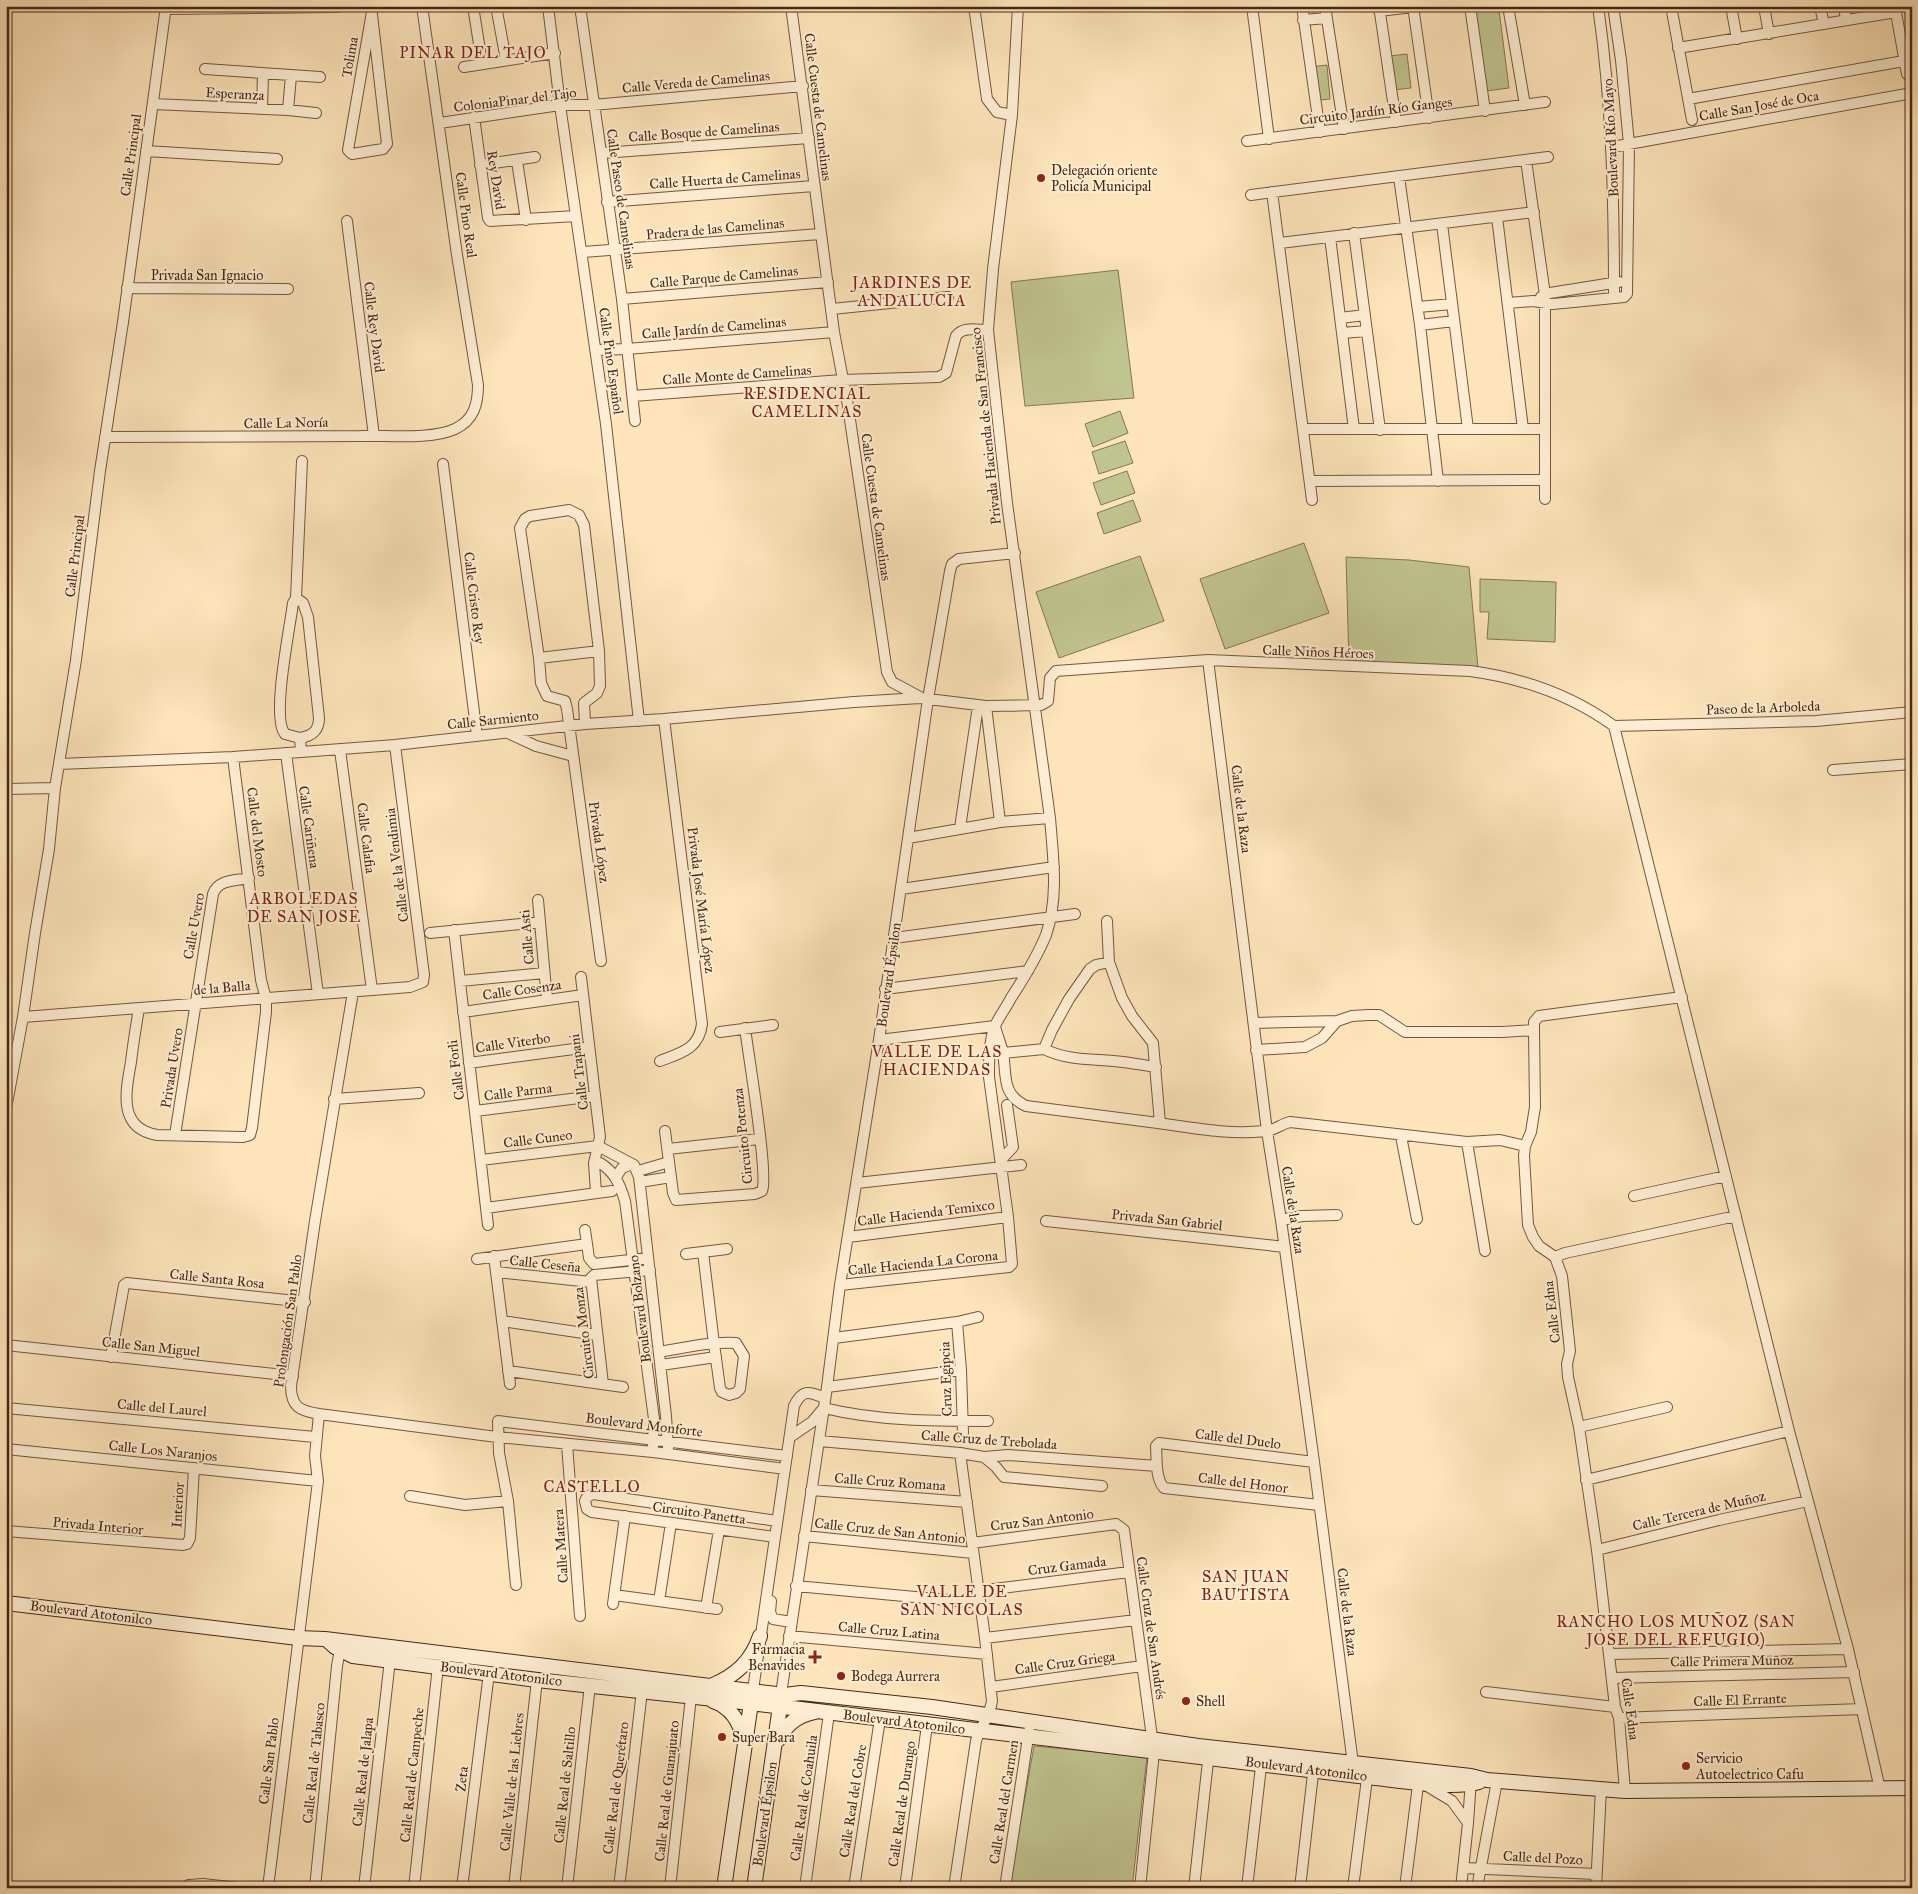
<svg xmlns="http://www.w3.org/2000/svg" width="1918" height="1894" viewBox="0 0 1918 1894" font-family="'IM FELL Great Primer',serif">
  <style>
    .green { fill: #c0c48f; stroke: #847653 }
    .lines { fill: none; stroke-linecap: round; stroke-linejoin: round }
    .street-casing { stroke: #755640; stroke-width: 12 }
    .secondary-casing { stroke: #482717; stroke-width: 16 }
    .street { stroke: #feedd2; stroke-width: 10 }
    .secondary { stroke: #feedd2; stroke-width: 14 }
    .poi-dot { fill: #8f2418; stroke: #feedd2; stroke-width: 2 }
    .labels { text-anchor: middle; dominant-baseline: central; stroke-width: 4; stroke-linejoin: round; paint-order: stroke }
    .street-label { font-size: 14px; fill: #482717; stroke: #feedd2 }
    .poi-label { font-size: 14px; fill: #482717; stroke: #feedd2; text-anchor: start }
    .quarter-label { font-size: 16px; letter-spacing: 1px; fill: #7a1f14; stroke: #feedd2 }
  </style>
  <rect width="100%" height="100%" fill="#fde4ba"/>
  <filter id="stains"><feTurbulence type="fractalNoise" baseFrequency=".004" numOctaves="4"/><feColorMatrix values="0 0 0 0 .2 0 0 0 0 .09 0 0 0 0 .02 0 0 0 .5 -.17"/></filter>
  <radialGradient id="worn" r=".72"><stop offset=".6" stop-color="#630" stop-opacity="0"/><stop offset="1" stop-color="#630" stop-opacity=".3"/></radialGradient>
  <path class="green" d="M1499,10L1509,88L1486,91L1476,12Z
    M1407,54L1411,88L1393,90L1389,56Z
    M1327,65L1330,99L1312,101L1309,67Z
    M1118,270L1134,398L1025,406L1011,282Z
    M1120,411L1128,433L1093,447L1085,424Z
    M1125,441L1133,463L1099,474L1092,452Z
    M1127,471L1135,493L1101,505L1093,483Z
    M1133,500L1141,521L1104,534L1097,513Z
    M1304,543L1329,613L1225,649L1200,579Z
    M1140,556L1164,621L1059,658L1036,592Z
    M1346,557L1409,560L1469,567L1478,668L1349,664Z
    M1480,579L1556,582L1555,642L1487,639L1489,612H1480Z
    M1034,1746L1147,1757L1132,1888H1009Z"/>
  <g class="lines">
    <defs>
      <path id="street" d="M473,6L482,63
        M496,6L506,60
        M548,6L560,105L606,424L639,721
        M580,6L622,299L635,421
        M791,6L834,332L848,406L887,672L892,682L920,697
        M974,6L987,99L997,112L1012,115
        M1252,6L1269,139
        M1302,6L1320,132
        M1325,6L1344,129
        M1379,6L1396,122
        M1413,6L1429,118
        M1470,6L1485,111
        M1508,6L1525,105
        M1598,6C1612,103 1614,200 1614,297
        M1671,6L1692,120
        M1731,6L1737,39
        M1764,6L1769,34
        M1820,6L1824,24
        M1844,6L1846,20
        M1895,7L1907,74
        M166,9L337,7
        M1379,11L1413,7
        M372,15L387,144L383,149L352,154L348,150L373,6
        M1303,20L1327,18
        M1678,48L1896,12
        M464,67L555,53
        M205,69L320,77
        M1688,99L1904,61
        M153,104L288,110L316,113
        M262,109L263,74
        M288,110L291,76
        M474,117L488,218L490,221L576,216
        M440,123L560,105H593L803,86
        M1247,141L1545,102
        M1612,147L1912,93
        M146,151L277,159
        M602,153L809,138
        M1526,160L1545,295V499
        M517,161L526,220
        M480,165L535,157
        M1399,177L1420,325L1438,481
        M1272,192L1312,500
        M1251,195L1548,157
        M607,202L814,186
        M1497,217L1523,429
        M347,221L374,436
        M1442,224L1468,429
        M1354,233L1380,430
        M1330,237L1354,429
        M1280,243L1534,212
        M583,252L820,234
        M127,288L288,289
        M1541,297L1550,293L1619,282
        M622,299L828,282
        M1508,303L1533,301L1553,304L1624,297L1627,294L1629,144L1621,60L1613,6
        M1418,307L1452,304
        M832,309L948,297
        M1340,318L1365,315
        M1420,325L1454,321
        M1342,333L1367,331
        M596,350L627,349L834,332
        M633,396L842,380L939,377L946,373L956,336C963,326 977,330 988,330
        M1303,429H1544
        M105,437C190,437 275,437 361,436C387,435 431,440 455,429C474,420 478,404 478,385L457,255L422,6
        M443,464L477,736
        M1310,481L1544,480
        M296,598L303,603L308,617L319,718C319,731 312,736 300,738
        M539,658L599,651
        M1208,660L1267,1131L1281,1220L1314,1462L1353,1764
        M986,706L1000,822
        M585,724L584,703L597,693L600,686L599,651L584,525L579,515L569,510L530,516L525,519L520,528L539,658L541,683L547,696L565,701L567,709L601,961
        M1614,726L1789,1431L1848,1649L1880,1789
        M1614,726L1816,721L1912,712
        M508,733L536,746L573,756
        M340,750L372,990
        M301,751L300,738L285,734C271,718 290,628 293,603L296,598L302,461
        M286,753L318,994
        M59,764L233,757L395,745L585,724L664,719L854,702L920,698L986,706L1041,705L1048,701L1050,678L1056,671L1208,660L1470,671C1523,678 1571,695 1614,726
        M1833,770L1912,764
        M6,789L55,788
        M960,828L978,706
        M908,838L1000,822L1050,818
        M901,889L1054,867
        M538,900L547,1000
        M1107,921L1109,962L1122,998L1132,1016L1153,1043L1160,1123
        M454,930L488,1225
        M430,933L540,922
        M894,938L1075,914
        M581,977L600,1137L594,1163L596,1193
        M460,981L544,973
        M885,989L1028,971
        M139,1008C136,1026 133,1044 131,1062C126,1091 117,1128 157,1135L243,1137L250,1135L252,1128L266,1012V999L261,980L233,757
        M463,1012L583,995
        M23,1017L372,990L410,987L423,982L424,975L395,745
        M1254,1023L1337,1021
        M720,1032L773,1025
        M879,1040L995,1026C997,1035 1001,1044 1003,1053C1007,1076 1001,1094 1026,1106C1070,1112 1114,1117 1158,1123C1194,1128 1229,1135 1265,1131C1274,1131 1281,1124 1290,1122L1467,1142L1500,1140L1525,1146
        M1044,1049C1066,1060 1089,1059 1113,1061C1127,1062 1142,1065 1156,1067
        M1256,1050L1305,1047L1322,1038L1337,1021L1352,1016L1368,1015H1379L1405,1032H1502L1534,1030
        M1003,1053L1044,1049L1052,1030L1069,999L1090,969L1096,965L1109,962
        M660,1061C681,1053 699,1049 702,1024L664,719
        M469,1063L589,1047
        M334,1099L419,1093
        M6,1109L23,1017L35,933L49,849L55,788L76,660L100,471L123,322L166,6
        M475,1111L595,1096
        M665,1131L673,1193L676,1200L755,1194L762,1191C769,1176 748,1053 745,1028
        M175,1135L213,894C218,879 236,881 249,878
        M1401,1136L1417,1219
        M1467,1142L1485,1251
        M598,1146L634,1165L639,1177L666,1416L668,1448
        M668,1149L759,1139
        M481,1160L598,1146
        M1001,1160L1013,1147L1007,1105
        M594,1163H600C615,1172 620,1185 625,1201L654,1419L653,1446
        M638,1171L669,1162
        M616,1177L622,1168L632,1164
        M640,1182L671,1177
        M857,1183L1021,1165
        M1634,1196L1726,1176
        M486,1208L612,1191
        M1281,1220L1302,1216L1337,1215
        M1046,1221L1285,1247
        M585,1230L589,1258L594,1264L648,1258
        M848,1237L1008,1217
        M686,1254L727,1249
        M494,1256L510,1384
        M1555,1257L1565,1253L1736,1216
        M477,1259L587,1244
        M496,1272L591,1282
        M840,1285L1009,1267L1012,1264L1008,1217L989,1077C989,1060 989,1044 994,1028C998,1018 1006,1008 1011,998C1024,978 1037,957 1046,935C1059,897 1053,856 1050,818L1007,503L988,330L993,269L1012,115L1018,6
        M502,1321L597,1335
        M957,1322L961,1370L963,1433
        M834,1338L957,1322L978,1317
        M6,1345L293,1376
        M659,1352C683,1348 713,1341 736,1343L744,1356L740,1389L736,1393L729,1395L722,1392L720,1388L714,1344L703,1252
        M111,1357L124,1285L127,1283L305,1302
        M661,1365L716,1357
        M508,1371L623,1387
        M603,1384L591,1278L594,1275L650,1270
        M827,1387L961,1370
        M6,1408L315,1437
        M824,1408C877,1421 933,1421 988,1421
        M319,1414L497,1437L653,1452L785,1469
        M1579,1427L1667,1407
        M790,1437L812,1422L823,1409
        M819,1441L960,1453L984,1457L1008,1455L1157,1466
        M567,1444L580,1616
        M6,1449L318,1481
        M984,1457L996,1467L1004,1477L1102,1486
        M1314,1462L1159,1443L1156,1446C1157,1458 1155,1478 1164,1488L1319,1505
        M1586,1480L1789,1431
        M811,1490L967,1502
        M410,1496L465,1505L508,1501
        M6,1531L183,1545L187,1544L190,1538L194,1468
        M804,1536L973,1553
        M775,1537L592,1512L587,1509L585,1501L587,1497L593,1494L777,1521
        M972,1543L1116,1524L1124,1530L1154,1752L1140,1888
        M1597,1550L1719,1520L1808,1501
        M516,1585L508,1501L499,1453L498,1421L787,1456
        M796,1586L980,1603
        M978,1591L1129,1572
        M614,1595L717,1609
        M659,1601L671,1523
        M771,1601L770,1612L773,1619L791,1622
        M613,1604L625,1516
        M706,1608L719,1530
        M789,1636L987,1654
        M985,1638L1136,1620
        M1610,1654L1848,1649
        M1612,1678L1854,1672
        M991,1687L1142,1666
        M753,1690L794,1406C803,1388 809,1392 825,1398
        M1486,1692L1615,1707
        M781,1694L827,1387L840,1285L879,1040L928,699L950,571L952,564L959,559L1015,553
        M1619,1718L1862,1709
        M1427,1786L1452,1801L1468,1823
        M1625,1791L1619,1718L1615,1707L1597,1550L1579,1427L1568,1377L1567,1364L1570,1351L1562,1276L1555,1257L1539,1246L1533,1237L1528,1225L1524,1156L1525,1146L1531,1132L1535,1107L1534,1030V1022L1539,1016L1682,997
        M1464,1868L1596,1874
        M188,1888L189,1885L203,1884L239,1888
        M268,1888L318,1481L315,1456L319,1414C300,1411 291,1407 291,1386L315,1221L353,992
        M315,1888L337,1666L341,1644
        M364,1888L390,1660
        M414,1888L438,1666
        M462,1888L489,1673
        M514,1888L537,1680
        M567,1888L590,1685
        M619,1888L642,1691
        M670,1888L691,1697
        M805,1888L829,1713
        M854,1888L880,1719
        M905,1888L927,1725
        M954,1888L976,1741C980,1727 990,1716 992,1701L985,1638L960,1453
        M1005,1888L1029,1731
        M1194,1888L1209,1752
        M1247,1888L1262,1758
        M1300,1888L1314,1765
        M1353,1888L1368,1771
        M1405,1888L1419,1777
        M1461,1888L1468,1823L1471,1779
        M1477,1888L1497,1781
        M1596,1888L1601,1789"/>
      <path id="secondary" d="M6,1603L298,1638L325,1639L785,1695L801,1693L932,1707L1198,1746L1471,1776L1487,1780L1625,1791L1912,1788
        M326,1639L335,1647L353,1656L537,1680L742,1702L1367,1777C1398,1780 1450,1790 1479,1782
        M713,1685C736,1675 752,1661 760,1636
        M713,1701C730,1707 740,1721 743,1739
        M778,1740C787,1724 796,1716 815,1712
        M724,1888L752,1696
        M754,1888L781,1699"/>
    </defs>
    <use href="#street" class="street-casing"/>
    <use href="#secondary" class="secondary-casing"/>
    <use href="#street" class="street"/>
    <use href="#secondary" class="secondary"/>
  </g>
  <g class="poi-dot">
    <circle cx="1041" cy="178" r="5"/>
    <path d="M812.5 1649.5h5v5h5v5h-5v5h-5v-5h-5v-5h5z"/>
    <circle cx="841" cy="1676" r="5"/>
    <circle cx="1186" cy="1701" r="5"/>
    <circle cx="722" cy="1737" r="5"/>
    <circle cx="1686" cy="1766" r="5"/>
  </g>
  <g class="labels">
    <g class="street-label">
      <text transform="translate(350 57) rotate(-80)">Tolima</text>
      <text transform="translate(696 82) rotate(-5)">Calle Vereda de Camelinas</text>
      <text transform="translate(235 94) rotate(3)">Esperanza</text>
      <text transform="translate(515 100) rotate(-7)">ColoniaPinar del Tajo</text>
      <text transform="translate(1759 106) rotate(-10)">Calle San José de Oca</text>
      <text transform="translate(818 107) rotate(83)">Calle Cuesta de Camelinas</text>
      <text transform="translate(1376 111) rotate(-7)">Circuito Jardín Río Ganges</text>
      <text transform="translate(704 132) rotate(-4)">Calle Bosque de Camelinas</text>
      <text transform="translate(1611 138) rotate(-93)">Boulevard Río Mayo</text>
      <text transform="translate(131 155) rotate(-82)">Calle Principal</text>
      <text transform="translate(725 179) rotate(-4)">Calle Huerta de Camelinas</text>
      <text transform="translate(496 180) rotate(81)">Rey David</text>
      <text transform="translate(621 199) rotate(82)">Calle Paseo de Camelinas</text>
      <text transform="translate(466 215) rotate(82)">Calle Pino Real</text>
      <text transform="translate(715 229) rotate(-5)">Pradera de las Camelinas</text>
      <text x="207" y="275">Privada San Ignacio</text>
      <text transform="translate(724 277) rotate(-5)">Calle Parque de Camelinas</text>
      <text transform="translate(374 327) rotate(83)">Calle Rey David</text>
      <text transform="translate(714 328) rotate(-5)">Calle Jardín de Camelinas</text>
      <text transform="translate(611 361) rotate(82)">Calle Pino Español</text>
      <text transform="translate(737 375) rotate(-4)">Calle Monte de Camelinas</text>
      <text transform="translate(286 423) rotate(-1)">Calle La Noría</text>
      <text transform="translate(986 426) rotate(-96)">Privada Hacienda de San Francisco</text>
      <text transform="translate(876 507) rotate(82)">Calle Cuesta de Camelinas</text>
      <text transform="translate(75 556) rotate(-83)">Calle Principal</text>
      <text transform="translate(474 598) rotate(83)">Calle Cristo Rey</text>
      <text transform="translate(1318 652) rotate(2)">Calle Niños Héroes</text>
      <text transform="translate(1763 708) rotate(-2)">Paseo de la Arboleda</text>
      <text transform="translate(493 720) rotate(-6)">Calle Sarmiento</text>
      <text transform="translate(1241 809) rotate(83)">Calle de la Raza</text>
      <text transform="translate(309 827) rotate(82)">Calle Cariñena</text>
      <text transform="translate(257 832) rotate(83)">Calle del Mosto</text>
      <text transform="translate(366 838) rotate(83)">Calle Calafia</text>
      <text transform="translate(599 842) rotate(82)">Privada López</text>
      <text transform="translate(397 865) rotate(-97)">Calle de la Vendimia</text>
      <text transform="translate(701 900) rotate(83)">Privada José María López</text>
      <text transform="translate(194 926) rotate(-80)">Calle Uvero</text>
      <text transform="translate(527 937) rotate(-95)">Calle Asti</text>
      <text transform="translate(889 975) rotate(-82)">Boulevard Épsilon</text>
      <text transform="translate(222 988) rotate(-5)">de la Balla</text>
      <text transform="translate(522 990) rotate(-8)">Calle Cosenza</text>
      <text transform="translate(513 1043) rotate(-8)">Calle Viterbo</text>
      <text transform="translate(172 1068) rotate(-81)">Privada Uvero</text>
      <text transform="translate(456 1070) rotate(-97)">Calle Forli</text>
      <text transform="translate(579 1072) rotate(-97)">Calle Trapani</text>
      <text transform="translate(518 1092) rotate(-7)">Calle Parma</text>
      <text transform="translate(743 1136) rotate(-96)">Circuito Potenza</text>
      <text transform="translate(538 1139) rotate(-7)">Calle Cuneo</text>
      <text transform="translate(1293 1210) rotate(81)">Calle de la Raza</text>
      <text transform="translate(926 1213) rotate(-7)">Calle Hacienda Temixco</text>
      <text transform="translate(1167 1220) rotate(6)">Privada San Gabriel</text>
      <text transform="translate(923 1263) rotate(-6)">Calle Hacienda La Corona</text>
      <text transform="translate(545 1264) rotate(6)">Calle Ceseña</text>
      <text transform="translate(217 1279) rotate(6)">Calle Santa Rosa</text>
      <text transform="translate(640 1309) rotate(-97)">Boulevard Bolzano</text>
      <text transform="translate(1552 1312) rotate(-97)">Calle Edna</text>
      <text transform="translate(288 1321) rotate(-82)">Prolongación San Pablo</text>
      <text transform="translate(584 1333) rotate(-97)">Circuito Monza</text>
      <text transform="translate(151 1347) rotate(6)">Calle San Miguel</text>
      <text transform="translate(946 1379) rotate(-92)">Cruz Egipcia</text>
      <text transform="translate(162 1408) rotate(5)">Calle del Laurel</text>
      <text transform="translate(644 1425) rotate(7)">Boulevard Monforte</text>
      <text transform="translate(1238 1439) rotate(7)">Calle del Duelo</text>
      <text transform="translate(989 1440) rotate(4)">Calle Cruz de Trebolada</text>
      <text transform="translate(163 1451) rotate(6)">Calle Los Naranjos</text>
      <text transform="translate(890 1482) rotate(4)">Calle Cruz Romana</text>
      <text transform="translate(1243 1483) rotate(7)">Calle del Honor</text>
      <text transform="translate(178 1505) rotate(-87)">Interior</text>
      <text transform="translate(1699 1511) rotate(-13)">Calle Tercera de Muñoz</text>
      <text transform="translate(699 1513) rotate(8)">Circuito Panetta</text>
      <text transform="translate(1042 1520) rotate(-7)">Cruz San Antonio</text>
      <text transform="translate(98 1526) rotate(5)">Privada Interior</text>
      <text transform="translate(890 1531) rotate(6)">Calle Cruz de San Antonio</text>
      <text transform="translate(561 1546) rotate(-94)">Calle Matera</text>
      <text transform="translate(1067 1566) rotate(-7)">Cruz Gamada</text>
      <text transform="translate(1347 1612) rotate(83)">Calle de la Raza</text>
      <text transform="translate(91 1613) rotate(7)">Boulevard Atotonilco</text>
      <text transform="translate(1151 1628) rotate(82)">Calle Cruz de San Andrés</text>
      <text transform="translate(889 1631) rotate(5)">Calle Cruz Latina</text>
      <text transform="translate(1732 1661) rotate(-1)">Calle Primera Muñoz</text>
      <text transform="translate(1065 1663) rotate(-8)">Calle Cruz Griega</text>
      <text transform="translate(501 1674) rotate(7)">Boulevard Atotonilco</text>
      <text transform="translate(1740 1700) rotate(-2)">Calle El Errante</text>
      <text transform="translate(1630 1709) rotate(82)">Calle Edna</text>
      <text transform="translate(904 1722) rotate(7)">Boulevard Atotonilco</text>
      <text transform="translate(269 1761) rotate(-83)">Calle San Pablo</text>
      <text transform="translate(314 1763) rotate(-84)">Calle Real de Tabasco</text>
      <text transform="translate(1306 1769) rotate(7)">Boulevard Atotonilco</text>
      <text transform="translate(363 1772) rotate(-84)">Calle Real de Jalapa</text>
      <text transform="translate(412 1775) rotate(-84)">Calle Real de Campeche</text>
      <text transform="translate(462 1779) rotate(-83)">Zeta</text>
      <text transform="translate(512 1782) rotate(-84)">Calle Valle de las Liebres</text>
      <text transform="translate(565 1785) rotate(-84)">Calle Real de Saltillo</text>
      <text transform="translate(616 1788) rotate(-83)">Calle Real de Querétaro</text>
      <text transform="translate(667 1791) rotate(-84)">Calle Real de Guanajuato</text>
      <text transform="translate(804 1798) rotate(-82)">Calle Real de Coahuila</text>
      <text transform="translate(853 1801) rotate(-81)">Calle Real del Cobre</text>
      <text transform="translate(1004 1802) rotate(-81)">Calle Real del Carmen</text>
      <text transform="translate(902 1804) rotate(-82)">Calle Real de Durango</text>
      <text transform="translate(765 1814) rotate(-82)">Boulevard Épsilon</text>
      <text transform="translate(1543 1858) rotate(3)">Calle del Pozo</text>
    </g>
    <g class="poi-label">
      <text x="1051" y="170">Delegación oriente<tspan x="1051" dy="16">Policía Municipal</tspan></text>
      <text x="805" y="1649" text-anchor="end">Farmacia<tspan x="805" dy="16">Benavides</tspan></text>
      <text x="851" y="1676">Bodega Aurrera</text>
      <text x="1196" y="1701">Shell</text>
      <text x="732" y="1737">Super Bara</text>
      <text x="1696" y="1758">Servicio<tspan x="1696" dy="16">Autoelectrico Cafu</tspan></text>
    </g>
    <g class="quarter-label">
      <text x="473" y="52">PINAR DEL TAJO</text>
      <text x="912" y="282">JARDINES DE<tspan x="912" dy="18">ANDALUCIA</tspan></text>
      <text x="807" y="393">RESIDENCIAL<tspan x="807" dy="18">CAMELINAS</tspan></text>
      <text x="304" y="898">ARBOLEDAS<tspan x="304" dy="18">DE SAN JOSE</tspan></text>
      <text x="937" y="1051">VALLE DE LAS<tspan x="937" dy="18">HACIENDAS</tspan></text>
      <text x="592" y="1486">CASTELLO</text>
      <text x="1246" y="1576">SAN JUAN<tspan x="1246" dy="18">BAUTISTA</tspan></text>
      <text x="962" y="1591">VALLE DE<tspan x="962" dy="18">SAN NICOLAS</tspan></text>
      <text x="1676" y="1621">RANCHO LOS MUÑOZ (SAN<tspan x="1676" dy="18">JOSE DEL REFUGIO)</tspan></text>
    </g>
  </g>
  <rect width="1918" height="1894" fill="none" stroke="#fde4ba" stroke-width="25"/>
  <rect x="8" y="8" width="1903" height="1879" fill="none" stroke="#482717" stroke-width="2.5"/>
  <rect x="12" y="12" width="1893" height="1869" fill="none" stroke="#482717"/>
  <rect width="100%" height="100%" filter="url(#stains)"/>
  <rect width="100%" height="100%" fill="url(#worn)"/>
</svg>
